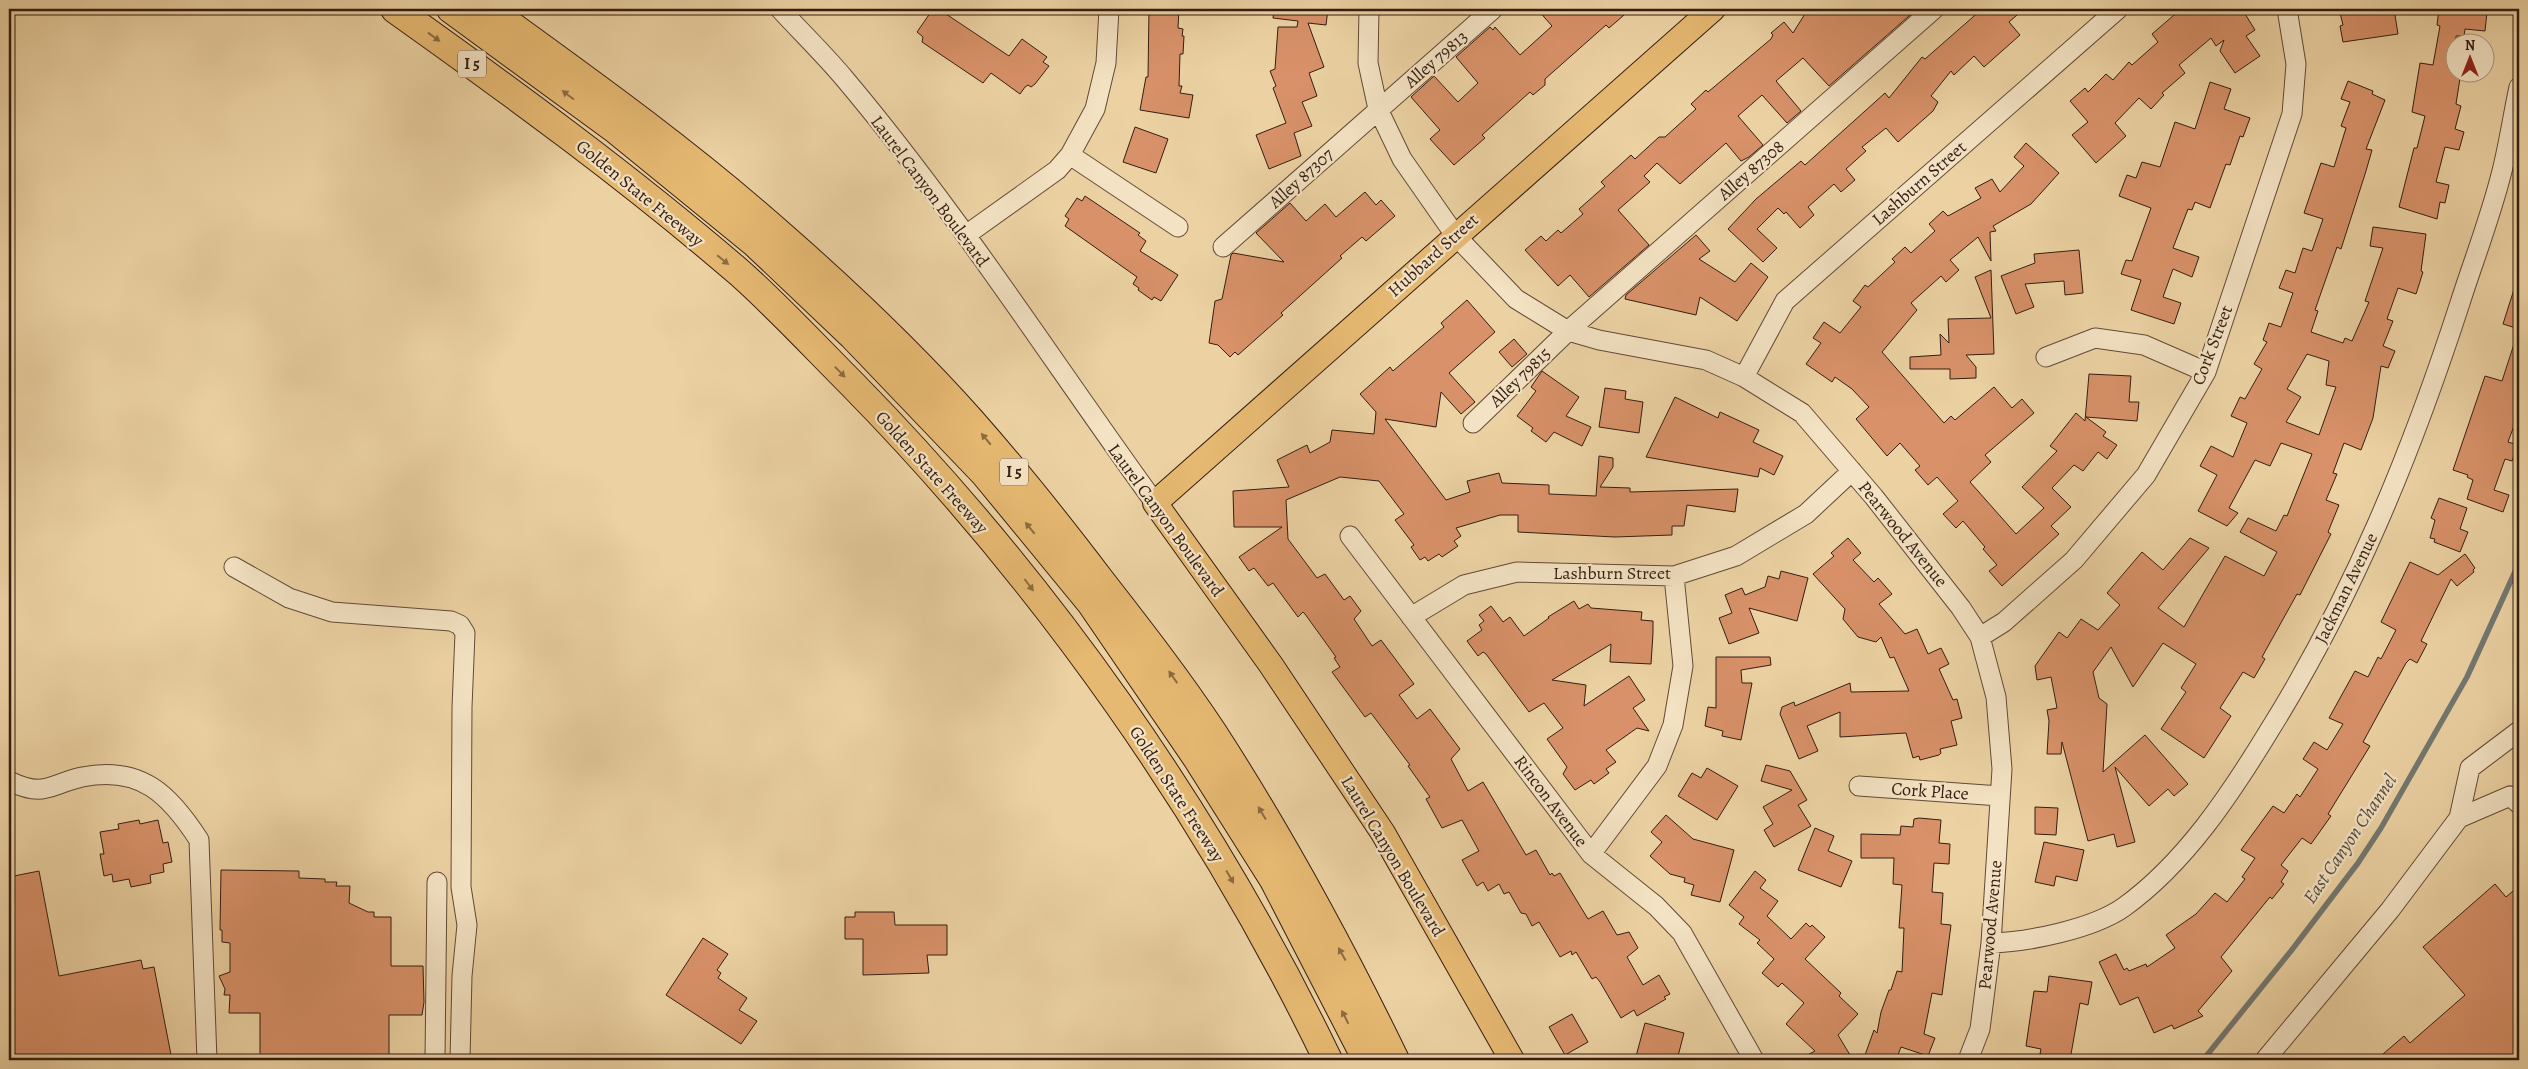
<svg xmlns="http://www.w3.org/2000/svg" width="2528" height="1069" viewBox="0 0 2528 1069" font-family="Alegreya,serif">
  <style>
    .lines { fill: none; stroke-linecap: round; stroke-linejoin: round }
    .stream { stroke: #737871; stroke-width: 5.5 }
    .building { fill: #d89168; stroke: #341d12; fill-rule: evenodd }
    .minor-casing { stroke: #624a36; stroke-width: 21 }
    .major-casing { stroke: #341d12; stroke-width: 26 }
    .highway-casing { stroke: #341d12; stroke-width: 30 }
    .minor { stroke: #f3e2c3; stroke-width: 19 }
    .major { stroke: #e6b972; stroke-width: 24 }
    .highway { stroke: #e6b972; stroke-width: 28 }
    .oneway { fill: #8d6b42 }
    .labels { text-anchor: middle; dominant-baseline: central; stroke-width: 4.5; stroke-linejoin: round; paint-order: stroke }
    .shield { fill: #f3e2c3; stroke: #6d5847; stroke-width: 1 }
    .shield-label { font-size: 16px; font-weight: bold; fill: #341d12 }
    .street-label { font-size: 18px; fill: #341d12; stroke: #f3e2c3 }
    .water-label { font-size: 19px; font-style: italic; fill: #544b42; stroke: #f3e2c3 }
  </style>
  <rect width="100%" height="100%" fill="#ecd2a3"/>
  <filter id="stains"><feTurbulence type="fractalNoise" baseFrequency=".004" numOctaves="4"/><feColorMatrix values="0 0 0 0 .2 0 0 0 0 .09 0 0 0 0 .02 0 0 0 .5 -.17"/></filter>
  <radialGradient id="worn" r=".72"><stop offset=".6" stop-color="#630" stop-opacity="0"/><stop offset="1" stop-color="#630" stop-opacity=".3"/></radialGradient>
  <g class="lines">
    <path class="stream" d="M2203,1060L2291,951L2358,863L2381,828L2467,677L2519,563"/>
  </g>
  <path class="building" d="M933,9L946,14L1009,56L1022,39L1047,57L1043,62L1049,66L1035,84L1031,87L1028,85L1025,87L1020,94L991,73L983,83L922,42L923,37L917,32Z
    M1149,9H1179L1178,28L1183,29L1182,36H1184L1183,54H1180L1179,86H1182L1180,93L1193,95L1189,118L1140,110L1146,77H1148Z
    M1274,9H1328L1326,25L1308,23L1324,67L1309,73L1317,96L1302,102L1312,126L1294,133L1301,156L1269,169L1256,135L1286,123L1273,88L1276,86L1270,71L1275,69L1278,27H1297L1298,21L1273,18Z
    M1537,9H1631L1609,28L1606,25L1545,79V85L1533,95L1530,92L1482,135L1485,138L1454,165L1430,139L1440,130L1411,97L1434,76L1458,102L1478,83L1456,57L1490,27L1493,30L1495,27L1520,55L1552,26Z
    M1808,9H1917L1829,86L1803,58L1776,81L1801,111L1787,123L1762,95L1738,116L1763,145L1749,157L1741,161L1726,143L1680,184L1657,163L1644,176L1650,182L1618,210L1649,245L1589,297L1570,275L1558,286L1525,250L1541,236L1546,241L1558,230L1561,233L1583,214L1579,209L1605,186L1601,182L1631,155L1635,159L1659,137H1665L1696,109L1691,104L1706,90L1708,92L1771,39L1773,35L1771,33L1784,22L1793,33Z
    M1982,9H2024L2009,22L2020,35L1984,67L1974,56L1954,75L1951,71L1931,96L1938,102L1933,111L1898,142L1886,128L1862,147L1866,151L1846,169L1855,180L1841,192L1834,184L1808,207L1814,215L1800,228L1786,212L1784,214L1778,208L1757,229L1777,248L1763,262L1728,229L1756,199L1801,161L1805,165L1885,93L1889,98L1922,57L1925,59Z
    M2181,9H2242L2255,30L2246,36L2260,56L2235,73L2220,51L2224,40L2216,46L2211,38L2179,65L2185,73L2162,93L2164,95L2151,109L2139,98L2115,123L2126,136L2096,163L2072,135L2088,122L2070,101L2085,88L2088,92L2106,74L2113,80L2129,62L2132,65L2158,42L2152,34Z
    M2339,9H2394L2398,34L2343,42L2340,26L2343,25Z
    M2439,9L2487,12L2485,31L2465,29L2464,36H2456V72H2461L2456,104L2461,106L2455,129L2464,132L2459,150L2445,147L2436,182L2449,185L2445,203L2440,202L2437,219L2399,207L2414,148H2417L2425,116L2412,112L2420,63L2433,65L2440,26L2437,25Z
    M2348,81L2373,91L2372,94L2385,100L2366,149L2372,150L2366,171L2341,249L2337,247L2315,310L2318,311L2311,332L2343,343L2345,338L2352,341L2369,302L2365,301L2383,248L2370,246L2373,227L2426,234L2421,271L2423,272L2416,294L2398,288L2387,319L2393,321L2383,346L2395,351L2388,368L2381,366L2373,418L2361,450L2344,443L2333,473L2337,474L2326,500L2339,505L2328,532L2331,534L2300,595L2297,594L2262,657L2265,659L2254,678L2243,672L2220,708L2231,716L2204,758L2161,729L2186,692L2181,688L2196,664L2163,643L2133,687L2111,647L2093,672L2099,698L2107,704L2103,772L2145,735L2188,784L2174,796L2168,789L2149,806L2115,767L2135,842L2117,847L2114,834L2088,841L2062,742L2061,754H2047L2049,721L2047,710L2057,708L2051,677L2037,680L2035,666L2059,632L2067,638L2081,619L2098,630L2120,605L2107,593L2142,552L2163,570L2190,538L2209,548L2158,608L2184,627L2225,556L2264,576L2277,552L2240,532L2248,518L2276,531L2284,515L2287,516L2312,454L2281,443L2270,466L2255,460L2229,508L2238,513L2227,526L2198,511L2217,475L2200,466L2211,446L2233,457L2247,423L2231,416L2240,397L2245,399L2262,369L2254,364L2267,342L2263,340L2269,323L2281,327L2293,293L2279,288L2286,270L2295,273L2303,248L2312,251L2323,219L2304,213L2321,163L2334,167L2346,128L2341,126L2350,102L2341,99ZM2307,354L2329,361L2326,385L2336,387L2319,435L2286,422L2301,397L2287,389Z
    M2210,82L2231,89L2224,109L2250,118L2243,137L2240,136L2230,165L2226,164L2210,208L2195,202L2192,210L2188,209L2173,248L2199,257L2192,277L2173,269L2163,297L2181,303L2174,324L2131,310L2141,280L2121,274L2126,260L2132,261L2151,208L2119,196L2127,175L2136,178L2142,162L2160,167L2175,122L2195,129Z
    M1135,127L1168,139L1156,173L1123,162Z
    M2026,143L2059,173L2031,204L1993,226L1996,231L1990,232L1991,261L1978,237L1950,260L1959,270L1946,282L1941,276L1911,303L1917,310L1882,352L1944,423L1951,416L1955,420L1994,387L2012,408L2022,399L2034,413L1985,455L1991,462L1970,482L2016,534L2044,508L2022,487L2057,451L2050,446L2076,413L2085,421L2089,374L2131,376L2129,402H2139L2137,421L2086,417L2106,432L2103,436L2117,445L2107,459L2098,452L2083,471L2074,465L2052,488L2071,507L2051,526L2059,534L2002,586L1989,571L1997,565L1983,549L1985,547L1963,521L1956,528L1943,514L1958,501L1937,477L1928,485L1915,470L1920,466L1900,443L1887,456L1856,419L1869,407L1852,389L1835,377L1832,382L1806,364L1821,343L1813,338L1824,322L1840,333L1861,307L1853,301L1865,285L1868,287L1895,262L1892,259L1905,247L1911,253L1935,231L1929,224L1943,211L1948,216L1981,198L1975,188L1992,179L2000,192L2024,166L2014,157Z
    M1365,192L1376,205L1381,200L1395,216L1366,241L1362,237L1340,256L1342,258L1281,313L1283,315L1238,355L1235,352L1230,357L1218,345L1209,343L1215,301L1222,299L1231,255L1233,253L1284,262L1256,233L1290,203L1306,221L1325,204L1336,217Z
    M1085,196L1140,233L1138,235L1146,241L1140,251L1178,275L1161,301L1154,297L1152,300L1138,290L1139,288L1133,284L1137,277L1065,226L1069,219L1065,216L1077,198L1082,201Z
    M1696,235L1710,251L1699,259L1735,282L1751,263L1768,277L1737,321L1700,297L1696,315L1625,299L1626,295Z
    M2079,250L2083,293L2065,295L2064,281L2025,284L2034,307L2016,314L2001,276L2035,263L2034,254Z
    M1991,270L1994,354L1966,355L1976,367V378L1950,379V369H1910V357L1941,355L1940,334L1949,343L1948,319L1991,318L1975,277Z
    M2516,283L2519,284V329L2503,324Z
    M1467,300L1495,332L1449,373L1475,402L1461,414L1441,392L1436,427L1385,419L1446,500L1470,492L1467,481L1499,473L1502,483L1549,485V494L1596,496L1599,456L1613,458V467L1600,487L1630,488V492L1738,489L1735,512L1687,505L1684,526H1672V535L1615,537L1518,532V515H1500L1456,528L1461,536L1454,541L1458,546L1442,557L1439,554L1428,561L1425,557L1420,560L1411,547L1414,545L1395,520L1404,514L1379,481L1340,477L1286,500L1288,539L1317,578L1325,574L1344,600L1350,596L1361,611L1354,619L1372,646L1381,640L1414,684L1399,695L1417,719L1430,709L1460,749L1451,759L1468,791L1483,782L1526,855L1536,850L1550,875L1552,873L1554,876L1560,873L1588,919L1603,911L1617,935L1629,932L1638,948L1627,957L1643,985L1659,975L1670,994L1664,997L1666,999L1637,1016L1634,1010L1621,1018L1600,982L1596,977L1592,979L1576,952L1572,955L1571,951L1560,957L1539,922L1532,926L1526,914L1521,913L1509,892L1504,894L1499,884L1488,891L1483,882L1477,886L1462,860L1479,851L1462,820L1442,828L1426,799L1430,797L1408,766L1410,765L1371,713L1365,717L1332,672L1340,667L1334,658L1336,657L1305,614L1303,612L1298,617L1273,583L1268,586L1254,568L1249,571L1239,557L1282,527H1234L1233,491L1289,487L1277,460L1307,445L1310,453L1330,442L1332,430L1374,434L1376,412L1360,394L1390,367L1393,371L1444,327L1441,323Z
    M2516,338H2519V412L2508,442L2518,445L2512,461L2505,459L2494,490L2509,495L2503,512L2467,499L2473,480L2467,477L2468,475L2453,470L2485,376L2502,381Z
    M1514,339L1527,354L1512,367L1499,352Z
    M1542,371L1579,397L1566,416L1591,427L1582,446L1554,432L1546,442L1531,431L1533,428L1517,416L1536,391L1531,387Z
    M1605,388L1626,391L1625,399L1643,402L1639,433L1599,427Z
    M1675,397L1718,418L1720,412L1759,430L1753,442L1783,456L1774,475L1760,468L1758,477L1646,457Z
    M2439,498L2467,508L2460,529L2468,532L2460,552L2434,542L2435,539L2430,538L2435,520L2431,518Z
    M1848,538L1861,553L1853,560L1874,582L1878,578L1892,594L1879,604L1905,634L1917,629L1928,654L1941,648L1949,664L1939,669L1953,700L1957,699L1962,718L1951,721L1957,745L1940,749L1941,753L1939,755L1920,760L1919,756L1913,758L1906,733L1840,737V712L1807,726L1818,751L1799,759L1780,714L1782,707L1794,702L1795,706L1850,683L1851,692L1909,691L1894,657L1890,658L1881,637L1876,642L1858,637L1843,619L1845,609L1813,574L1834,556L1831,553Z
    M2465,554L2475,568L2473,570L2474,572L2457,586L2451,579L2421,641L2427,644L2417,663L2410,659L2406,663L2363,742L2370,746L2328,814L2331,816L2311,844L2302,838L2281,865L2288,871L2281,882L2284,884L2272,899L2270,897L2221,957L2232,971L2198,1011L2203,1016L2174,1029L2172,1025L2154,1033L2138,997L2120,1005L2099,962L2116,954L2124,970L2127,968L2129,971L2146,964L2147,967L2175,948L2166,935L2196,914L2215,893L2227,902L2245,879L2242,877L2255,858L2241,850L2273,806L2284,813L2297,794L2300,797L2318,769L2303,759L2314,742L2327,750L2343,724L2329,718L2355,671L2368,677L2378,657L2381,659L2396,630L2381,622L2410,562L2438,575Z
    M1781,571L1808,578L1797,621L1749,608L1759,633L1729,644L1719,618L1732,613L1725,595L1742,588L1745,595L1765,587L1768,576L1779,579Z
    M1574,601L1579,609L1588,604L1591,608L1642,612L1641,620L1653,621V633L1651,664L1610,662L1611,644L1552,680L1586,685L1584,706L1629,676L1645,700L1633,708L1649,731L1637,728L1606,750L1616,762L1606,769L1609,773L1594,784L1591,780L1575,790L1563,774L1567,767L1547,739L1563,728L1544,703L1529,712L1486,654L1483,652L1478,656L1467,641L1482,630L1479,625L1484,621L1479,615L1491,606L1503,622L1510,617L1524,636L1549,618L1548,617Z
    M1716,657H1770L1771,665L1741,670L1742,683H1752L1741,740L1722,736L1723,731L1705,726L1708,707L1716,708Z
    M1766,765L1790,771L1807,800L1798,805L1811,826L1774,847L1764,830L1773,824L1763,807L1792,790L1761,781Z
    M1707,768L1738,786L1717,820L1678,796L1692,773L1701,778Z
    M2035,807L2058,808L2056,835L2035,834Z
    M1666,815L1693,839L1734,850L1720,902L1691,895L1694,885L1684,882L1685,878L1670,874L1650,856L1662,842L1651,832Z
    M1919,818L1941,820L1939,843L1950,844L1949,864L1934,863L1932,892L1943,893L1941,924L1951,925L1942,995L1932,993L1924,1034L1935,1038L1928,1056L1901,1047L1896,1060H1875L1865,1055L1874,1030L1877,1033L1881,1012L1889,990H1891L1897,971L1902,972L1904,928H1899L1902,885L1893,884L1894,858H1861V834L1900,835L1901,826L1913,827L1914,819Z
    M139,820L140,824L158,820L163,843L168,842L172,862L163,864L164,872L150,875L151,883L131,887L129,879L113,882L112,874L104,876L100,854H104L100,832L119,829L118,824Z
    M1815,828L1834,836L1828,851L1852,861L1841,887L1798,870Z
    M2044,842L2084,850L2077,881L2056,876L2054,886L2035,882Z
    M221,870L299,871V878L325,879V882H337L336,886H350L349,903L368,912H374V917H391V966H423L424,1002L422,1015H389V1060H260V1013H229L230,995H224L225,989L219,976L230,972V943L222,942V930H220Z
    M39,871L59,976L141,960L143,969L154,967L172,1060H16L9,1020V877Z
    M1755,871L1766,880L1760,888L1778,901L1767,916L1791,939L1806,923L1810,927L1812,925L1825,937L1805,959L1841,993L1839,996L1858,1014L1838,1035L1853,1060H1798L1815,1051L1786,1024L1804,1003L1782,983L1778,987L1762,973L1774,959L1757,943L1760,940L1739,924L1744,917L1729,905Z
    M2495,884L2506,897L2519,886V1060H2376L2404,1036L2410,1043L2465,995L2423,947Z
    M855,912H894L895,925H947V955H927L929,973L863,975V939H845V917H855Z
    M703,938L728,954L717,970L721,973L718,978L747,998L739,1010L757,1021L741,1044L666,995Z
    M2049,976L2092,982L2088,1005L2080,1003L2070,1060H2045L2046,1055L2040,1054L2041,1049L2026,1046L2034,991L2047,992Z
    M1572,1014L1588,1042L1565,1055L1549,1027Z
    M1645,1023L1684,1033L1677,1060H1635Z"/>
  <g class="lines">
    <defs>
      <path id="minor" d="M780,9C801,32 824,54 844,78C957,212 1052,361 1155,503
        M1369,9L1368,63L1378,109L1402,159L1455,235L1516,299L1568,331L1599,340L1706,360L1744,377L1802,413L1874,497L1961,608L1980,637L1996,697L2002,769L1991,943L1980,1029L1968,1060
        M1070,155L1178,227
        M966,235L1057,170L1070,155L1095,109L1106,63L1109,9
        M1223,247L1493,9
        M2046,357L2095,338L2144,345L2206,372
        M1744,377L1785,301L2118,9
        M1473,423L1568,331L1934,9
        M1350,536L1591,854L1656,906L1682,933L1754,1060
        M234,567L289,598L332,612L451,621L460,625L465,633L462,707L461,887L467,925L462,976L460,1060
        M1411,617L1464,585L1517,572L1674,576L1736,556L1806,514L1852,471
        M1980,637L2004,622L2074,560L2146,475L2206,372L2292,114L2296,64L2287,9
        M2519,731L2470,768L2459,818L2510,796L2519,804
        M9,781C45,798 48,785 82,777C141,765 170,795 199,840L207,1060
        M1859,786L2000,796
        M1591,854L1657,766L1673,725L1683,666L1674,576
        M1991,943C2028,942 2093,929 2124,907C2185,863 2230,795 2269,731C2353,596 2411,454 2460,303C2474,259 2491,216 2502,171C2509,143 2513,115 2519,87
        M435,1060L437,882
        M2265,1060L2390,910L2459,818"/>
      <path id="major" d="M1512,1060L1383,833L1271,665L1155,503L1713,9"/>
      <path id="highway" d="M395,9C513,93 631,179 741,274C780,309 816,348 853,385C1046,582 1208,812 1328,1060
        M451,9L615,129L756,244L852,335L985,474L1091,603L1197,758L1274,880L1367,1060
        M488,9C589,82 691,155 784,238C849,295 914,357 971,421C1016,472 1059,526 1100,580C1139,630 1178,680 1213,733C1281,838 1341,949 1395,1060"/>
    </defs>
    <use href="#minor" class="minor-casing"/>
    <use href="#major" class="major-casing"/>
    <use href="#highway" class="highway-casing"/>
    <use href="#minor" class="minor"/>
    <use href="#major" class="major"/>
    <use href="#highway" class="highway"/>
  </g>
  <defs><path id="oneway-solid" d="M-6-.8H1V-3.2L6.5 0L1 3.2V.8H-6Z" transform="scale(1.25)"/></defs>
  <g class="oneway">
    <use href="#oneway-solid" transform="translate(434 37) rotate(36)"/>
    <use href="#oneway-solid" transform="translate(568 95) rotate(-143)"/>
    <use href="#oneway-solid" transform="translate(723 260) rotate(39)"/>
    <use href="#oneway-solid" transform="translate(840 372) rotate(46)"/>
    <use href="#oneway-solid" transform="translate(986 439) rotate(-130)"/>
    <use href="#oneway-solid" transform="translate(1030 528) rotate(-129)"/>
    <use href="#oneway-solid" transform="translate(1029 585) rotate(53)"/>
    <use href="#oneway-solid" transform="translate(1173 677) rotate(-125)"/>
    <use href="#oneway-solid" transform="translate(1262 813) rotate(-121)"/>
    <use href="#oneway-solid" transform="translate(1230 877) rotate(60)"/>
    <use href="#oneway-solid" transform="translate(1342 954) rotate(-119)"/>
    <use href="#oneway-solid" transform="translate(1345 1017) rotate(-117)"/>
  </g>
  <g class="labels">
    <g class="shield">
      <rect x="458" y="50.5" width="28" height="27" rx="4"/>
      <rect x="1000" y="458.5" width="28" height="27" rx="4"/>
    </g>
    <g class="shield-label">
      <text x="472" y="64">I 5</text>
      <text x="1014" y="472">I 5</text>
    </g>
    <g class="street-label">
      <text transform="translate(1436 59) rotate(-41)">Alley 79813</text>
      <text transform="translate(1751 170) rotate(-41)">Alley 87308</text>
      <text transform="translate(1301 178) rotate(-42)">Alley 87307</text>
      <text transform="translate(1919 183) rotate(-41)">Lashburn Street</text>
      <text transform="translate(930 191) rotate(53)">Laurel Canyon Boulevard</text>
      <text transform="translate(640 193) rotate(39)">Golden State Freeway</text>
      <text transform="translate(1433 255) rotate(-42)">Hubbard Street</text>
      <text transform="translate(2212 345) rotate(-69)">Cork Street</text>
      <text transform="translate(1520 377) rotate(-44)">Alley 79815</text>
      <text transform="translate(932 472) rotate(48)">Golden State Freeway</text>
      <text transform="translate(1166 520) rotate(54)">Laurel Canyon Boulevard</text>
      <text transform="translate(1903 534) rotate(51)">Pearwood Avenue</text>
      <text x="1612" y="573">Lashburn Street</text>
      <text transform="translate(2346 588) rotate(-64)">Jackman Avenue</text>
      <text transform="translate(1930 791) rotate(4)">Cork Place</text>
      <text transform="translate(1177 794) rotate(57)">Golden State Freeway</text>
      <text transform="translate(1551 801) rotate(53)">Rincon Avenue</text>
      <text transform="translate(1393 856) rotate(59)">Laurel Canyon Boulevard</text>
      <text transform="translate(1990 925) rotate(-85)">Pearwood Avenue</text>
    </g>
    <g class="water-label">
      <text transform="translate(2350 839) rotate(-56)">East Canyon Channel</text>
    </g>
  </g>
  <rect width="2528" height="1069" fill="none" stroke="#ecd2a3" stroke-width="30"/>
  <rect x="10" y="10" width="2508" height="1049" fill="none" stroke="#341d12" stroke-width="2.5"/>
  <rect x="15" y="15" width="2498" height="1039" fill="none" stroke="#341d12"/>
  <g transform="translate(2470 58)"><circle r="24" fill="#f3e2c3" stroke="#a7937c"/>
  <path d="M0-4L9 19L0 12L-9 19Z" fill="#8f2418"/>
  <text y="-8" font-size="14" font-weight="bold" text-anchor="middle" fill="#341d12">N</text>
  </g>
  <rect width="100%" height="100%" filter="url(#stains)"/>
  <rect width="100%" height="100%" fill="url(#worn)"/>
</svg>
